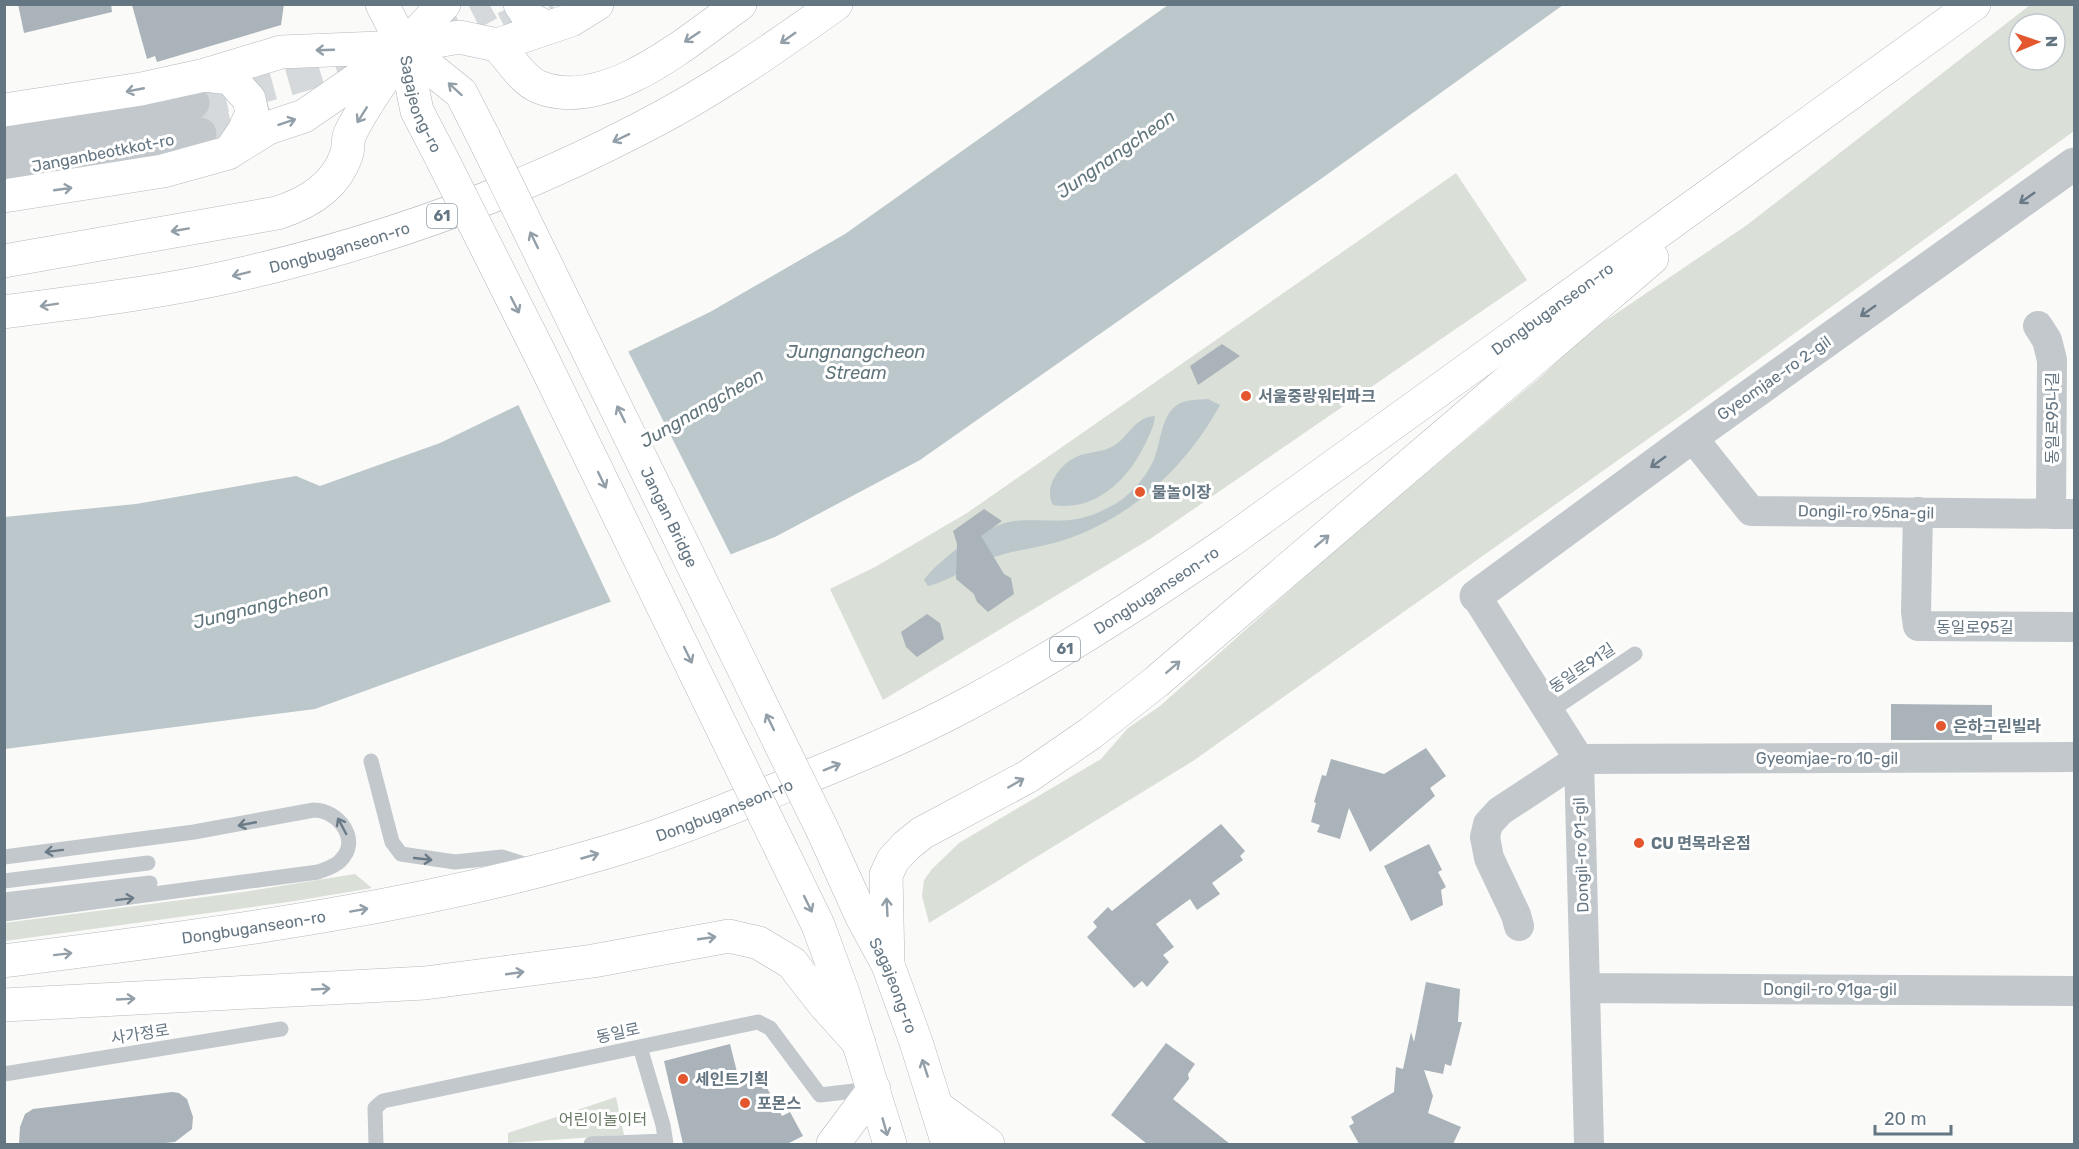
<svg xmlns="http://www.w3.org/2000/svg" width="2079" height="1149" viewBox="0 0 2079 1149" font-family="Rubik,'Noto Sans KR',sans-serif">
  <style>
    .green { fill: #dadfd7; fill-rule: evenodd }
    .water { fill: #bbc7cb }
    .pier { fill: #fafaf8 }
    .building { fill: #aab3b9 }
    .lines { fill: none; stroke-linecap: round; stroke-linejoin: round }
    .tertiary-tunnel { stroke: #d5d9db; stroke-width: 33; stroke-dasharray: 33 16; stroke-linecap: butt }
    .secondary-casing { stroke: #b3babf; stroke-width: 34 }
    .primary-casing { stroke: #b5babe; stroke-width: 34 }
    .trunk-casing { stroke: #b4b9bd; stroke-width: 34 }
    .service { stroke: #c3c8cc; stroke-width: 15 }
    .minor { stroke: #c3c8cc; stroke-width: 30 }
    .tertiary { stroke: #c3c8cc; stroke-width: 33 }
    .secondary { stroke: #fff; stroke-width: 33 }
    .primary { stroke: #fff; stroke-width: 33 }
    .trunk { stroke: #fff; stroke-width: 33 }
    .secondary-bridge-casing { stroke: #b3babf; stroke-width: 34; stroke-linecap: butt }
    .secondary-bridge { stroke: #fff; stroke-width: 33 }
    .oneway { stroke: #939fa8 }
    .oneway2 { stroke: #6a7a87 }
    .poi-dot { fill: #e4572e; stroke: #fff; stroke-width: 2 }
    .labels { text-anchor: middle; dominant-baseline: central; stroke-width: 6; stroke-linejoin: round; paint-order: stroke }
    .shield { fill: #fff; stroke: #939fa8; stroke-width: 1.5 }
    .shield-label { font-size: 15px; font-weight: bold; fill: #657683 }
    .street-label { font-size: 16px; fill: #657683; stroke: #fff }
    .poi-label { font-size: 16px; font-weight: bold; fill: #657683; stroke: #fff; text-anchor: start }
    .park-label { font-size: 16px; fill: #687a64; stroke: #fff }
    .water-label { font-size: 18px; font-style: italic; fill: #60757c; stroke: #fff }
  </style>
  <rect width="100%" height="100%" fill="#fafaf8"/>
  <path class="green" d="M2030,5H2074V131L1686,412L1193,761L929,923L922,896L924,880L932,869L959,843L1101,759L1128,728L1160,706L1334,551L1543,375L1583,336L1747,225ZM2019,24H2055V60H2019Z
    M1456,173L1527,280L1150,539L883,700L830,589L875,567L967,513Z
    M355,874L372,888L295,901L5,941L4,923L243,892Z
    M616,1097L624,1135L508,1143V1133Z"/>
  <path class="water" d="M1168,5H1563L1325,176L920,460L775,537L610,602L315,709L5,749L4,517L136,504L296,476L320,486L440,443L710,312L845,234Z
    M1208,399L1220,405C1187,466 1134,515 1070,538C1045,547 1019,549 994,557C971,564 951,581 928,586L924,580C940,558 987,524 1014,521C1058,518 1073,528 1115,504C1131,495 1147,476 1154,459C1161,442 1161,416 1177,405C1185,399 1198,400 1208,399Z
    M1155,416C1154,426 1150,434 1146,442C1129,479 1096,512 1053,505C1043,488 1059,465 1076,457C1089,451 1103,453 1115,445C1130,435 1135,417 1155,416Z"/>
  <path class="pier" d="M627,349L732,557L612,604L517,402Z"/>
  <path class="building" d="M18,4H111L112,12L24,33Z
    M146,4H284L281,25L157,62L155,56L147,59L132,5Z
    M1222,344L1240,356L1198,385L1190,366Z
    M984,509L1002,521L981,536L1004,574L1011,578L1014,594L988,612L977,602L974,594L956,579L957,544L953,531Z
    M927,614L940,623L944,639L917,657L906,647L901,632Z
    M1891,704L1992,705V740H1891Z
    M1426,748L1446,776L1430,788L1435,796L1370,852L1349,808L1340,839L1317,832L1320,825L1311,822L1316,803L1314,802L1322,775L1326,776L1331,759L1384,774Z
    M1221,824L1245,851L1240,856L1243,860L1212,883L1220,894L1197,910L1190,899L1156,924L1174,947L1163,955L1169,962L1147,987L1142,981L1134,988L1087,937L1097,927L1093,922L1108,907L1112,911Z
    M1429,844L1442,870L1438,872L1446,887L1441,890L1443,905L1411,921L1384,866Z
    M1426,982L1460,989L1458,1022H1462L1451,1066L1445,1064L1443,1074L1424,1070L1433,1096L1428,1113L1461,1127L1453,1144H1359L1349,1126L1354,1123L1351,1117L1394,1092L1396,1067L1403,1069L1411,1032L1414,1042Z
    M1166,1043L1195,1064L1188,1074L1189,1079L1173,1099L1230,1144H1147L1111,1115Z
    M730,1044L740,1084L759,1073L782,1116L790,1112L803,1136L787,1144H683L664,1061Z
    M172,1092L179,1093L187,1099L193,1117L192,1129L175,1142L156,1144H19L20,1127L25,1114L33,1109Z"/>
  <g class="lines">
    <path class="tertiary-tunnel" d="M505,28L552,4
      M193,103C264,87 332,68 400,42C431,31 461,20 489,4
      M200,134L271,115"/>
    <defs>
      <g id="secondary">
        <path id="s1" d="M382,4L404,47L417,111L442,159"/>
        <path d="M520,4L530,19L546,27"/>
        <path d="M404,47L461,93L484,138"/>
        <path d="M205,75L230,78L249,99L252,113L244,131L231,150"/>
        <path d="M4,110L141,89L205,75L281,52L404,47L459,37L497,45L571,20L597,4"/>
        <path d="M4,196L163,171L228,153L268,128L304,116L404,47L444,4"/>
        <path id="s2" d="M823,831L862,917L888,965L916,1042L948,1144"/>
        <path d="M782,851L818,925L843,993L890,1144"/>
      </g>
      <path id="primary" d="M937,1107L988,1144
        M833,1144L874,1089"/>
      <g id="trunk">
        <path d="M497,45C510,58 522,80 539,87C606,114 689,40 740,4"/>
        <path d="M4,261L277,213C306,204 335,187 346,156C349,149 347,140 350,134C364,104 387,76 404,47"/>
        <path id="s3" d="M4,312C78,302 157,293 228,277C372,245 511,196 641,128C710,93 773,49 836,4"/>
        <path id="s4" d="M4,961C216,934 429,908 633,844C679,829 724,811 768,793C837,765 907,737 973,701C1062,653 1147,598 1230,541L1974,4"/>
        <path d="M888,965L886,875L893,860L906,846L922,833L1027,777L1091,733L1156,682L1652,258"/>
        <path d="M4,1005L425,983L593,961L729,936L759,943L792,963L824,1004L859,1043"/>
      </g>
    </defs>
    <use href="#secondary" class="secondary-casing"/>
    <use href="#primary" class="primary-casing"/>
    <use href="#trunk" class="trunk-casing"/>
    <path class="service" d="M1549,712L1635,654
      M371,761L392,842L401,854L455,862L502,857L533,867
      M4,857L194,832L314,810C338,810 362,840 340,861C334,867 326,869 318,872L4,914
      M4,881L148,863
      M4,900L150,883
      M640,1047L663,1125L666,1144
      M4,1074L281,1029
      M376,1144L375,1108L383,1101L758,1022L770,1028L820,1095L871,1089
      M591,1144L665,1141"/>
    <path class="minor" d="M2038,326L2047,340L2052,360L2051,514
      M1692,437L1751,511L2074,514
      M1918,512L1916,612L1918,626L2074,627
      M1476,596L1579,759L1589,1144
      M1519,926L1516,915L1489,858L1485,837L1488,824L1500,811L1579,759L2074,757
      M1585,988L2074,991"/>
    <path class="tertiary" d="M4,138L127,119L193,103
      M4,170L108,154L200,134
      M1476,596L1692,437L2074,164"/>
    <use href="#secondary" class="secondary"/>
    <use href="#primary" class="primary"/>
    <use href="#trunk" class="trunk"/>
    <defs>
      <g id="secondary-bridge">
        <path id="s5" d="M484,138L823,831"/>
        <path d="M442,159L542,358L782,851"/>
      </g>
    </defs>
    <use href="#secondary-bridge" class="secondary-bridge-casing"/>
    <use href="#secondary-bridge" class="secondary-bridge"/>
  </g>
  <defs><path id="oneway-shaft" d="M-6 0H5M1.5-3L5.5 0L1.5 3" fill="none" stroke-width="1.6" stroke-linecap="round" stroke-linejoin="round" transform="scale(1.5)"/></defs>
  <g class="oneway">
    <use href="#oneway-shaft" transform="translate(692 37) rotate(146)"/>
    <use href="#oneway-shaft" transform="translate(788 38) rotate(145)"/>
    <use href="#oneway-shaft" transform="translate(325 50) rotate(178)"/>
    <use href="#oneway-shaft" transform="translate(455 89) rotate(-138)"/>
    <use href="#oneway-shaft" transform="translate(135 90) rotate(169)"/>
    <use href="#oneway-shaft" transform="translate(362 115) rotate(122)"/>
    <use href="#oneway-shaft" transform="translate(287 122) rotate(-18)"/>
    <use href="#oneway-shaft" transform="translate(621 138) rotate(154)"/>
    <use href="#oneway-shaft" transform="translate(63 189) rotate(-8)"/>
    <use href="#oneway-shaft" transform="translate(180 230) rotate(170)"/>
    <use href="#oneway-shaft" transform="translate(534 240) rotate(-116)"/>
    <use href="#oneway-shaft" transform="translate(241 274) rotate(166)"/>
    <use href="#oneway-shaft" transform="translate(49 305) rotate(171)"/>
    <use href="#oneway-shaft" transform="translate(515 305) rotate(63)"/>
    <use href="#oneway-shaft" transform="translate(621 414) rotate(-116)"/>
    <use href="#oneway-shaft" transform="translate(602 480) rotate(64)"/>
    <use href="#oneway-shaft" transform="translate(1322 541) rotate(-40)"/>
    <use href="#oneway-shaft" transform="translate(688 655) rotate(64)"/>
    <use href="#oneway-shaft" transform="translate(1173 667) rotate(-41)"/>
    <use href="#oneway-shaft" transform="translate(770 722) rotate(-116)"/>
    <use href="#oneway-shaft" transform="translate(832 767) rotate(-22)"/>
    <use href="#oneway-shaft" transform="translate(1016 783) rotate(-30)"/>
    <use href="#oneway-shaft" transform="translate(590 856) rotate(-16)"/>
    <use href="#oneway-shaft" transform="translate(808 904) rotate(64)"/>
    <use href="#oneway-shaft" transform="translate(887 907) rotate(-93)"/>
    <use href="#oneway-shaft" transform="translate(359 910) rotate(-10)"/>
    <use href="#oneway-shaft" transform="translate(707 938) rotate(-8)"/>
    <use href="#oneway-shaft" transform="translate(63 954) rotate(-7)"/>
    <use href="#oneway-shaft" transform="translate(515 973) rotate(-8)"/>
    <use href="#oneway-shaft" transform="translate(321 989) rotate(-3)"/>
    <use href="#oneway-shaft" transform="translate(126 999) rotate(-3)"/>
    <use href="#oneway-shaft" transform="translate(925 1068) rotate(-108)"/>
    <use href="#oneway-shaft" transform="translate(885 1127) rotate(74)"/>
  </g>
  <g class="oneway2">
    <use href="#oneway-shaft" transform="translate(2027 198) rotate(145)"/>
    <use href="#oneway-shaft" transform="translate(1868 311) rotate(145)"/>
    <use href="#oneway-shaft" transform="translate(1658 462) rotate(144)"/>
    <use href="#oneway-shaft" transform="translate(247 824) rotate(169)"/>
    <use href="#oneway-shaft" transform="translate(342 826) rotate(-118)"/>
    <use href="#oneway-shaft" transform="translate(54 851) rotate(173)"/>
    <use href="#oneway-shaft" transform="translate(423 859) rotate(6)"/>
    <use href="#oneway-shaft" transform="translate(125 899) rotate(-7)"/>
  </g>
  <g class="poi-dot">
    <circle cx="1246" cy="396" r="6"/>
    <circle cx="1140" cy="492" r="6"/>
    <circle cx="1941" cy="726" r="6"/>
    <circle cx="1639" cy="843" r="6"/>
    <circle cx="683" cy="1079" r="6"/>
    <circle cx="745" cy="1103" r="6"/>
  </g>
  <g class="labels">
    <g class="shield">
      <rect x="427" y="204" width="30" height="24" rx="4.5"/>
      <rect x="1050" y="637" width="30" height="24" rx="4.5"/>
    </g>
    <g class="shield-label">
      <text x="442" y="216">61</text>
      <text x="1065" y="649">61</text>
    </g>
    <g class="street-label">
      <text stroke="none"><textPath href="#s1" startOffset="108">Sagajeong-ro</textPath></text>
      <text transform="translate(103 153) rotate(-11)">Janganbeotkkot-ro</text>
      <text stroke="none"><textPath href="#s3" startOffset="342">Dongbuganseon-ro</textPath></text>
      <text stroke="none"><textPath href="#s4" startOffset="1710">Dongbuganseon-ro</textPath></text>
      <text transform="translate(1774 378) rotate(-35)">Gyeomjae-ro 2-gil</text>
      <text transform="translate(2052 418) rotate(-90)">동일로95나길</text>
      <text transform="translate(1866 512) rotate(1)">Dongil-ro 95na-gil</text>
      <text stroke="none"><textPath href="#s5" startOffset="422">Jangan Bridge</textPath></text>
      <text stroke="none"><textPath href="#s4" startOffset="1224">Dongbuganseon-ro</textPath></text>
      <text x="1975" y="627">동일로95길</text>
      <text transform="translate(1582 668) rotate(-34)">동일로91길</text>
      <text x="1827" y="758">Gyeomjae-ro 10-gil</text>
      <text stroke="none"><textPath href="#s4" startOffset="738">Dongbuganseon-ro</textPath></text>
      <text transform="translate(1581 855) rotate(-92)">Dongil-ro 91-gil</text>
      <text stroke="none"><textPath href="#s4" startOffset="252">Dongbuganseon-ro</textPath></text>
      <text stroke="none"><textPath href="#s2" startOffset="170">Sagajeong-ro</textPath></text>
      <text x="1830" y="989">Dongil-ro 91ga-gil</text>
      <text transform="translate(618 1033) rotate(-12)">동일로</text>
      <text transform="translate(140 1034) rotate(-9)">사가정로</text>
    </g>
    <g class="poi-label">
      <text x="1258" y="396">서울중랑워터파크</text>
      <text x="1152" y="492">물놀이장</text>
      <text x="1953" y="726">은하그린빌라</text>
      <text x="1651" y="843">CU 면목라온점</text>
      <text x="695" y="1079">세인트기획</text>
      <text x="757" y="1103">포몬스</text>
    </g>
    <g class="park-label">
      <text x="603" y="1119">어린이놀이터</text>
    </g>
    <g class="water-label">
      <text transform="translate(1116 154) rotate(-35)">Jungnangcheon</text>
      <text x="856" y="352">Jungnangcheon<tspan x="856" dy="21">Stream</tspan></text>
      <text transform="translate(702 408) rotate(-30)">Jungnangcheon</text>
      <text transform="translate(261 606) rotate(-14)">Jungnangcheon</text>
    </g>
  </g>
  <rect width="2079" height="1149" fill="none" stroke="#657683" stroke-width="12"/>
  <g transform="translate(2037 42) rotate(88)"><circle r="28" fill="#ffffff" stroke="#c1c8cd" stroke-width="1.5"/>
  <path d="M0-4.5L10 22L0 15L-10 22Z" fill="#e4572e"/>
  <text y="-9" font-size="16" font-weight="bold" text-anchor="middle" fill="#657683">N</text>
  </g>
  <path d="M1875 1125v9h76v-9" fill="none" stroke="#657683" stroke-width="3"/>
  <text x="1884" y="1125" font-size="18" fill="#657683" stroke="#ffffff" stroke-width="4.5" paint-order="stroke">20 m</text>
</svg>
